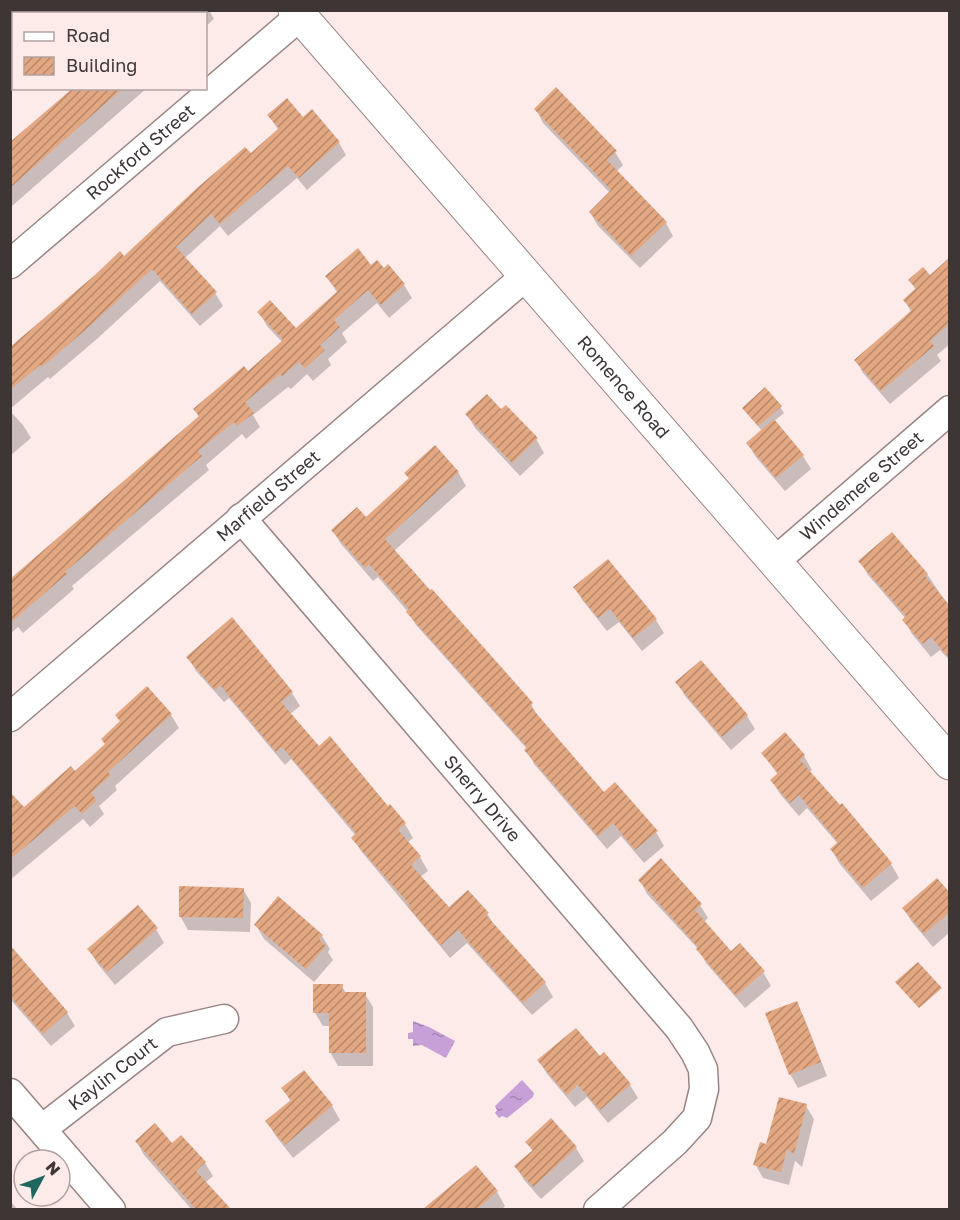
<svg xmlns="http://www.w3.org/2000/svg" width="960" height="1220" font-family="'Golos Text',sans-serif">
  <defs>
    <pattern id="water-ripples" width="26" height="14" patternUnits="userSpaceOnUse" patternTransform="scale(1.5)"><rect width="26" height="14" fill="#c7a0d7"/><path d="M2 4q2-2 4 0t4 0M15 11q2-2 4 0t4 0" fill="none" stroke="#a383af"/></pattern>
    <pattern id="building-hatch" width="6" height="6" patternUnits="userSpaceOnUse" patternTransform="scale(1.5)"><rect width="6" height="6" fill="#e3a782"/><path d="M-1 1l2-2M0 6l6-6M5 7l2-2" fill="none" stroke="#b9896b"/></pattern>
  </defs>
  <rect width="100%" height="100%" fill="#fdebea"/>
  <path fill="url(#water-ripples)" d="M413,1021L429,1027L455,1041L446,1058L422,1045L413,1046V1039H408V1033L413,1032Z
    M522,1080L534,1093L533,1097L507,1118L502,1116L499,1118L495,1113L497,1110L495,1106Z"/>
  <path fill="#0003" d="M130,10H209L214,19L206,26V14H126Z
    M75,88H147L12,206L10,204V144Z
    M536,109L615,152L623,165L616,172L666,223L673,236L640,268L598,226L590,212L610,193L543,123Z
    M269,116L303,119L339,143L346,155L307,190L297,178L228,236L220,226L185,258L215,293L223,306L200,326L160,281L98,338L50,379L48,377L10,409V349L279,131Z
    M950,259V344L937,355L941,361L890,404L863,373L856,360L911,312L905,301L916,290L910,281L930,277Z
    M371,267L404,285L412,298L389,318L377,303L342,333L347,342L328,359L331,365L313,381L307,374L291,389L288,387L253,415L260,427L246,439L242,434L206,465L209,470L72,586L74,589L23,633L18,627L10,634V581L199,417L195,409L247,373L282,342L267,326L259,312L296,330L338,294L327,277Z
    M780,407L784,413L774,421L803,456L811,469L785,491L755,456L748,443L762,431L748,414Z
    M10,411L23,425L31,438L10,456Z
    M501,411L536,439L544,453L520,476L475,428L467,414Z
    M458,472L466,486L394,551L531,704L539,718L604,794L656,832L664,846L644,863L621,836L607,849L534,764L527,749L416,625L408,612L378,577L373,581L341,544L333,531L366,520L410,480L406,473Z
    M860,561L927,574L950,608V661L940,650L931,657L912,634L904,620L906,619L868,575Z
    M575,588L656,620L664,633L642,651L619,622L607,631L583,601Z
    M188,657L292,693L300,706L290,714L318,748L388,808L390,806L405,824L413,838L407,843L420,857L428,871L420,877L449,909L487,913L495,927L545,983L553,997L532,1015L467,943L450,958L361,851L353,838L356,836L291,759L285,765L229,698L224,702L196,671Z
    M677,682L747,716L755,729L731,750L685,696Z
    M171,715L179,728L115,786L117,790L99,806L104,814L90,827L83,819L10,880V813L24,809L75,773L106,745L121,723L117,716Z
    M784,734L804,756L812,770L809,772L840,807L842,806L891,864L899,878L871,901L839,863L832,850L838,844L807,808L799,816L780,794L772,781L778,775L763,753Z
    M640,880L700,905L708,918L704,922L731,953L763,972L771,986L745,1008L706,963L699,950L647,894Z
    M243,889L251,903L250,932L188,930L180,916Z
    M950,895V932L933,947L912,922L904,909Z
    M256,925L322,936L330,949L328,952L333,960L314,982L264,939Z
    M156,929L164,943L115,985L97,963L89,949Z
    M10,966L67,1013L75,1026L51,1046L10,999Z
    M342,986L346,994H365L373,1007V1066H338L330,1052L331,1026H323L315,1013Z
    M796,1003L804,1017L827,1076L798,1088L790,1074Z
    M600,1058L630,1085L638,1098L608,1123L587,1097L575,1107L547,1074L539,1061Z
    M283,1089L332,1106L340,1120L293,1158L275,1135L267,1121L291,1102Z
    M806,1106L814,1119L802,1167L795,1161L789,1185L763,1178L755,1164L767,1146Z
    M137,1142L172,1145L205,1163L213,1176L205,1183L229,1210H192L144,1155Z
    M527,1142L576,1148L584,1161L541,1199L524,1180L516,1167L533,1152Z
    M475,1167L497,1192L505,1206L501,1210H425Z
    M10,1201L18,1210H10Z"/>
  <path fill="url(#building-hatch)" d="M556,87L617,151L607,160L667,222L631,256L589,212L611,190L534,109Z
    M73,88H123L10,188V142Z
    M287,98L303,117L312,109L340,142L299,178L288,166L220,224L211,214L176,247L217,292L192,314L152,269L91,325L42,367L40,365L10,390V347L95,275L120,251L124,256L197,188L245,147L251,153L279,128L267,115Z
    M358,248L371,265L377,260L384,268L388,264L405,284L381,305L368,290L334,320L340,327L320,345L325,350L305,368L299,362L282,376L280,374L245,402L254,413L237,426L234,422L198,451L202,456L65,572L67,574L10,623V579L199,416L193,409L244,366L248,371L283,340L257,312L270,300L296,328L338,291L325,276Z
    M950,257V323L930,341L934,346L881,391L854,360L912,310L903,300L916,288L908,280L923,267L930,275Z
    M765,387L782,406L758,426L742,408Z
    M487,394L501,409L506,405L538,438L512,463L465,414Z
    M774,419L804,455L776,478L746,443Z
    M435,445L459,472L385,539L430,590L432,589L533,703L530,706L604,792L615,782L658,831L635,850L613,823L598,836L524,750L527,747L406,612L409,609L369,564L365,568L331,530L357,507L366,517L409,478L404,473Z
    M892,532L928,574L925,576L950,606V659L931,637L923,644L902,620L906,616L858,561Z
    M608,559L657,619L633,638L610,609L598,618L573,587Z
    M232,617L293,692L281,702L319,746L330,736L388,806L390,804L406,823L398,830L421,856L411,865L449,907L468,890L489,913L486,915L546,982L523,1003L458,930L441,945L408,907L410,905L351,838L356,833L282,747L276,752L220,685L215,690L186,657Z
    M701,660L748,715L722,737L675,682Z
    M147,686L172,714L108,772L111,775L91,793L97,800L82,814L75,806L10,859V792L24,807L71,766L75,771L105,744L101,739L120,721L115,715Z
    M785,732L805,755L800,760L840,805L842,803L892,863L863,888L830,849L838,842L799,795L790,803L770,780L778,773L761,753Z
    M661,858L702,904L695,910L731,951L740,943L765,971L736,996L696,949L698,947L638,880Z
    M937,878L950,893V912L924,934L902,908Z
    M179,886L244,888L243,918L179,917Z
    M278,896L323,935L319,939L326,946L306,969L254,925Z
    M138,905L158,928L107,972L87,949Z
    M10,945L68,1012L43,1034L10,996Z
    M918,962L942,988L919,1008L895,982Z
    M313,984H343L342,992H366V1053H329V1013H313Z
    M797,1001L821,1062L789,1075L765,1013Z
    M576,1028L600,1056L604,1052L631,1084L600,1110L578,1085L567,1095L537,1060Z
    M304,1070L333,1105L285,1145L265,1121L291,1100L281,1088Z
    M779,1097L807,1104L794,1154L787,1149L781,1172L753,1165L760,1142L766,1144Z
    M551,1118L577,1147L533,1187L514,1166L533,1150L525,1142Z
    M155,1123L172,1143L181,1135L206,1162L196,1171L231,1209H196L135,1141Z
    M476,1165L498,1191L477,1209H423Z"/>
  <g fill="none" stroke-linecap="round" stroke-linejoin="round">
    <g stroke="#998484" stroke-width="31">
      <g id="minor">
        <path id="s1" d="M10,264L300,16"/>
        <path id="s2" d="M241,518L679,1028L695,1052L703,1069L704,1089L697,1118L675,1142L598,1210"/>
        <path id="s3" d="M774,562L950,410"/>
        <path id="s4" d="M10,717L527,275"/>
        <path d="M10,1093L111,1210"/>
        <path id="s5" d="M42,1129L167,1032L224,1019"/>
      </g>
    </g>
    <g stroke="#998484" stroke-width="35">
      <g id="tertiary">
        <path id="s6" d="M295,10L950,763"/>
      </g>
    </g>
    <use href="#minor" stroke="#fff" stroke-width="28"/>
    <use href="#tertiary" stroke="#fff" stroke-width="33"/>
  </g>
  <g text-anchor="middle" stroke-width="5" stroke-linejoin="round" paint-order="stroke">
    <g font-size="18" fill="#3e3535" stroke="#fdebea">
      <text dy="6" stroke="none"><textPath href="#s1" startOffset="172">Rockford Street</textPath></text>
      <text dy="6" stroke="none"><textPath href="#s6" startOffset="500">Romence Road</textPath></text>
      <text dy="6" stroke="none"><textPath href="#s3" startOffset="116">Windemere Street</textPath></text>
      <text dy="6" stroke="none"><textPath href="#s4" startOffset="340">Marfield Street</textPath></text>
      <text dy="6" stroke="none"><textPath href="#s2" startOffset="370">Sherry Drive</textPath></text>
      <text dy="6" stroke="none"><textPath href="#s5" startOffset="90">Kaylin Court</textPath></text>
    </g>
  </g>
  <rect width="960" height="1220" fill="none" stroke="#3e3535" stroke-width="24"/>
  <rect x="12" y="12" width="195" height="78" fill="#fdebea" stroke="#b1a2a2" stroke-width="1.5"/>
  <rect x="24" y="32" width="30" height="9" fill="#ffffff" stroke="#b1a2a2" stroke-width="1.5"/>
  <text x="66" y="42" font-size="18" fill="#3e3535">Road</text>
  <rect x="24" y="57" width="30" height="18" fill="url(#building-hatch)" stroke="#b1a2a2" stroke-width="1.5"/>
  <text x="66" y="72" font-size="18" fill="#3e3535">Building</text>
  <g transform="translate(42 1178) rotate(49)"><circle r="28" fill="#fdebea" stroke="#b1a2a2" stroke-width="1.5"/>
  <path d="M0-4.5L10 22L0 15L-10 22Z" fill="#1f675e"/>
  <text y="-9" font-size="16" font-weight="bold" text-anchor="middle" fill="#3e3535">N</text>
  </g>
</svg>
